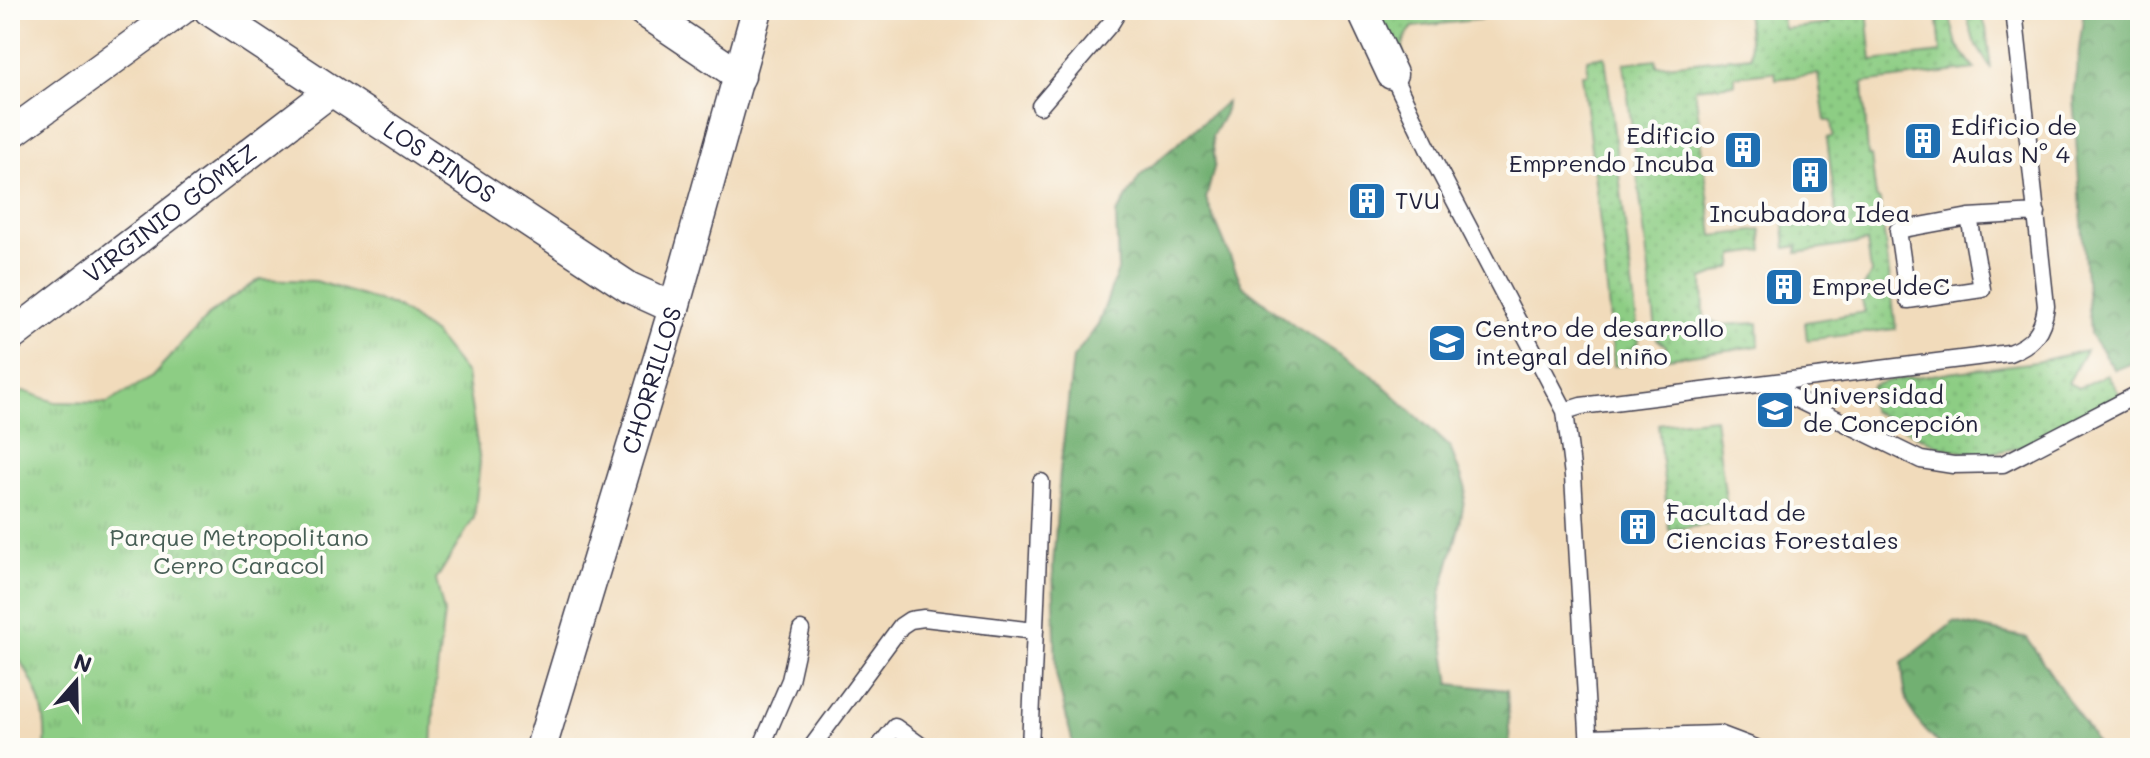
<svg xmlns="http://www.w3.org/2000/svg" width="2150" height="758" font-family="Mali,sans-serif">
  <defs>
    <pattern id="grass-dots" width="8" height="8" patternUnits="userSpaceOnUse" patternTransform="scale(2)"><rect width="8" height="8" fill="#8dcd84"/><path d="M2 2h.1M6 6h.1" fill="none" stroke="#79b073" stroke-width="1.8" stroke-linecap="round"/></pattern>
    <pattern id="forest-crowns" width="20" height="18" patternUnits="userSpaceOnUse" patternTransform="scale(2)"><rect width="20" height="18" fill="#72b072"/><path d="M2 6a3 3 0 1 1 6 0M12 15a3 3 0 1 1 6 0" fill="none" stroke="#5d8f5f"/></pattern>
    <pattern id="park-tufts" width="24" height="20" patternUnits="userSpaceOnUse" patternTransform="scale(2)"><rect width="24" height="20" fill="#8dcd84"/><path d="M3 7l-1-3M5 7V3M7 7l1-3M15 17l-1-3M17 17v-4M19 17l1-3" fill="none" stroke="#79b073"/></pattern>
  </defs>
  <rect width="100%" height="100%" fill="#fdfcf7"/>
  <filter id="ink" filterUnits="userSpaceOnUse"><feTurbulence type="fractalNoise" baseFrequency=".0125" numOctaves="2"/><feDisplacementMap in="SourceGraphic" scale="16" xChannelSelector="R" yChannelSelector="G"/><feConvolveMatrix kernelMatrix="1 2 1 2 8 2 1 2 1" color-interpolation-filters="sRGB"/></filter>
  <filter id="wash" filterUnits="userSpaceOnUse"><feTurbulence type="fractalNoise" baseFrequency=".006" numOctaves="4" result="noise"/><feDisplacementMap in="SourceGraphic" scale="32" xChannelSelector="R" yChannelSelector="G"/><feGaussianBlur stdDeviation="1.8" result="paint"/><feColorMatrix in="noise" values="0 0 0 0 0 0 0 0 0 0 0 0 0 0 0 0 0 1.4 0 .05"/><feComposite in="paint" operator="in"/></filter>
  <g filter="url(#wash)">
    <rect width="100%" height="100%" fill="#f1dbbb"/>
    <path fill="url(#grass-dots)" stroke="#587860" stroke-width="2" d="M1372,10H1491L1481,11L1482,19L1413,27C1399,43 1401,52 1408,70Z
      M1746,10H1781L1784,29L1829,24L1827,10H1867L1872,61L1941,53L1937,10H1948L1957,45L1975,69L1863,83L1868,156H1871L1876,197L1880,201L1896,329L1807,340L1805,322L1865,312L1860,294L1871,273L1867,242L1797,253L1798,246L1786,248L1783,214L1792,213L1794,225L1837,220L1827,138L1833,136L1831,121H1825L1818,74L1776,79L1775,72H1771L1735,76V84L1695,88L1713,236L1761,230L1763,251L1734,255L1733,267L1703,279L1704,318L1718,325L1758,323L1759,346L1667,358L1666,346L1657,339L1624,63L1656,59L1657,66L1751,56Z
      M1965,10H1980L1986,28L1991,69L1974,41Z
      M1605,56L1639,342L1631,350L1632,364L1614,366L1603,248L1582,74H1588L1587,59Z
      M2086,350L2068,383L2078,388L2107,374L2124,401C2070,425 2010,466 1950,449C1922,441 1897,424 1872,411L1867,395L1874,385L1892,380L2036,362Z
      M1715,418L1729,522L1669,530L1658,424Z"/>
    <path fill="url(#forest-crowns)" stroke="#4a6956" stroke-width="2" d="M2084,10H2140V271L2129,286L2140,316V360L2115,370L2090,334L2073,97Z
      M1226,102L1225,113L1212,136L1215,164L1206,199L1242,285L1293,325L1370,373L1450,447L1466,489L1460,524L1441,593L1440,616L1450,684L1507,690L1510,748H1074L1056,674L1053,566L1060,471L1073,358L1098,325L1118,270L1116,215L1140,176Z
      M1954,622L2027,638L2100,748H1942C1910,715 1905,710 1902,663Z"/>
    <path fill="url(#park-tufts)" stroke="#587860" stroke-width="2" d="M260,279L316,281L397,307L434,334L466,374L480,462L474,518L436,580L444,613L435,688L432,748H45C48,706 34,680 10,646V399L24,391L55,402L107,403L150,378L210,314Z"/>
  </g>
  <g filter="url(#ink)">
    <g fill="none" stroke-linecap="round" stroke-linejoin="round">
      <g stroke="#413e4e" stroke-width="19">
        <path id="lane" d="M1392,74L1434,161L1565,411L1573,476L1589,748
          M1040,106L1111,23L1119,10
          M1969,217L1982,289L1908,300L1898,230L1969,217L2037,213
          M1765,384L1921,460L1953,465L2003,464L2140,393
          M1565,411L1581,406L2009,353C2033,344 2043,331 2046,306L2014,10
          M1588,738L1719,734L1756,748
          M761,748L790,680L801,630
          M811,748L901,626L910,620L924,618L1035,631
          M878,748L895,727L924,748
          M1030,748L1041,482"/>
      </g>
      <g stroke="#413e4e" stroke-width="33">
        <g id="street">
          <path id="s1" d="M209,10L630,288L674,308"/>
          <path d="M642,10L740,76"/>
          <path d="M1362,10L1392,74"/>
          <path d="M10,134L181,10"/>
          <path id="s2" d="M10,337L331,91"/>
          <path id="s3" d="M541,748L674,308L757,10"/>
        </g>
      </g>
      <use href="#lane" stroke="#fff" stroke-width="16"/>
      <use href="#street" stroke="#fff" stroke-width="30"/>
    </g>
  </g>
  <defs>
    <g id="building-square" transform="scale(2)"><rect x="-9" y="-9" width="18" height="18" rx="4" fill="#1f6fb2" stroke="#fdfcf7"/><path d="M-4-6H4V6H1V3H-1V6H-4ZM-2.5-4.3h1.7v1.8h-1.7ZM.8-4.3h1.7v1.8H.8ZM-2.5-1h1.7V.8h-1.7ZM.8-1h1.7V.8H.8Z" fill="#fff"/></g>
    <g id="school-square" transform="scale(2)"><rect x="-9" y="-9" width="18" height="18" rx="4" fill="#1f6fb2" stroke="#fdfcf7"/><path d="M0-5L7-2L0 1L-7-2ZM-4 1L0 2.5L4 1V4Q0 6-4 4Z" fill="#fff"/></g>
    <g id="university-square" transform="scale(2)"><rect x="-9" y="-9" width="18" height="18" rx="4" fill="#1f6fb2" stroke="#fdfcf7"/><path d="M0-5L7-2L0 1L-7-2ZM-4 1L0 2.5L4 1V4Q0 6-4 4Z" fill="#fff"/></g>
  </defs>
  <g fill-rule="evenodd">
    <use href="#building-square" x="1923" y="141"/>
    <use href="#building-square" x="1743" y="150"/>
    <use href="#building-square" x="1810" y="175"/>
    <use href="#building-square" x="1367" y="201"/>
    <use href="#building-square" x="1784" y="287"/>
    <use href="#school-square" x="1447" y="343"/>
    <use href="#university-square" x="1775" y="410"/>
    <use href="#building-square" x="1638" y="527"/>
  </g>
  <g text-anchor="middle" stroke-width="8" stroke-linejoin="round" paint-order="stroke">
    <g font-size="24" fill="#22223b" stroke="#fdfcf7" text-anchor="start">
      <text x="1951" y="135">Edificio de<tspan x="1951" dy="28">Aulas N° 4</tspan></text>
      <text x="1715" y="144" text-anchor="end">Edificio<tspan x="1715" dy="28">Emprendo Incuba</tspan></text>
      <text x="1395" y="209">TVU</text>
      <text x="1810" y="222" text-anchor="middle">Incubadora Idea</text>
      <text x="1812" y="295">EmpreUdeC</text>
      <text x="1475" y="337">Centro de desarrollo<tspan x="1475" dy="28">integral del niño</tspan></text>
      <text x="1803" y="404">Universidad<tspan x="1803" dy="28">de Concepción</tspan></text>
      <text x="1666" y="521">Facultad de<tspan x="1666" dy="28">Ciencias Forestales</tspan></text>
    </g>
    <g font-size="24" fill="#22223b" stroke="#fdfcf7">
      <text dy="8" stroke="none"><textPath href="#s1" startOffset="276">LOS PINOS</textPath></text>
      <text dy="8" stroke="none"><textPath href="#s2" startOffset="202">VIRGINIO GÓMEZ</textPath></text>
      <text dy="8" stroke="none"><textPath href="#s3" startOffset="384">CHORRILLOS</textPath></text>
    </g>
    <g font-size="24" fill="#475e55" stroke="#fdfcf7">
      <text x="239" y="546">Parque Metropolitano<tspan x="239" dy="28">Cerro Caracol</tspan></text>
    </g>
  </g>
  <rect width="2150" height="758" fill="none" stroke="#fdfcf7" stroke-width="40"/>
  <g transform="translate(76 682) rotate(20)" stroke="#fdfcf7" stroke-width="6" paint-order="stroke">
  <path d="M0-6L14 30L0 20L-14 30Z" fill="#22223b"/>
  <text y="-12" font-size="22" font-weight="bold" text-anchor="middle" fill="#22223b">N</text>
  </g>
</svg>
